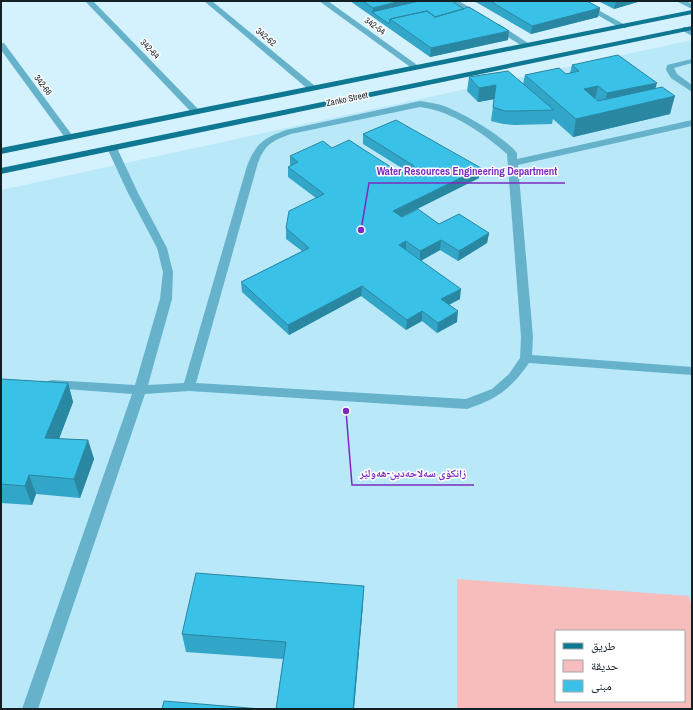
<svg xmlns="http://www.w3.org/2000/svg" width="693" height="710" font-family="'Archivo Narrow','Noto Naskh Arabic',sans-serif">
  <rect width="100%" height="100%" fill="#d4f2fd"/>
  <path fill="#b9e8f8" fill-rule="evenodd" d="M692,40V709H1V190ZM556,631H684V701H556Z"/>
  <path fill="#f7bcbc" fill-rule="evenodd" d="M457,579L689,596L692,609V709H457ZM556,631H684V701H556Z"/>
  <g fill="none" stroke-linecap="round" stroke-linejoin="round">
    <path fill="#66b2cb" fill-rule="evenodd" d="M85,1H93L199,110L200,112L199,114H193Z
      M204,1H212L315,86L316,88L315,90H309Z
      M319,1H328L420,67L419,69H413Z
      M450,1H459L484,16L480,18H477Z
      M573,1H582L627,26L626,28H620Z
      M676,1H686L692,4V9Z
      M493,24H499L531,45L527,47H524L493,28Z
      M683,27H689L692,30V36L683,31Z
      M1,43H4L72,135L74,137L72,139H66L1,50Z
      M692,59V63L674,68L677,74L692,85V92L671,78L666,70L667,65Z
      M420,101C427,102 434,103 441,105C462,112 503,136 517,153V159L692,120V126L518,165L533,337L532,355L692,367V375L529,363C511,389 497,399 467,409L189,391L145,394L38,709H22L132,394L52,388L48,387L46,384L48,381L52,380L135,385L160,299L163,272L157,248L128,193L107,148L112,145L117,148L138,193L167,248L173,272L172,299L148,385L184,383L247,166C256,143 264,138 286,130ZM420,107C452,111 483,133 507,154L521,337L520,358L509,374L492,389L466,399L196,383L257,166C264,145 271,141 291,134Z"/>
    <path fill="#0e7792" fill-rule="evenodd" d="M692,10V14L1,154V148Z
      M692,26V30L1,174V168Z"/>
  </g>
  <path fill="#32a6c8" d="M350,1H452L508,40L430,57Z
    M474,1H587L600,8L598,17L531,34Z
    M598,1H641L614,9Z
    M572,65L655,88L670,114L573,137L553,119L552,124L515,125L503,124L491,121L494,99L478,102L467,91L469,77L523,84L525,75L566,74L570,73Z
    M363,134L479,178L401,217L489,233L487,243L458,261L440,250L421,261L460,299L449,305L457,322L437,333L422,321L406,330L361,296L289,335L242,292L241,282L302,251L286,239V228L316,198L288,177V167L290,166V156L332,148L400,173L405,170L363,144Z
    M1,379L68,383L73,402L59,439L88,440L94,459L80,498L36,494L32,505L1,503Z
    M363,604L354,709H276L283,659L186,652L182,634Z"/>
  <path fill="#2987a2" d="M401,1H437L372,12V16L373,8Z
    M616,1H641L614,9Z
    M600,8L598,17L531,34L532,26Z
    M509,31L508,40L430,57L431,48Z
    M657,83L652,100L603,111L607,93Z
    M496,85L495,99L478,102L479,88Z
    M598,86L594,103L584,89Z
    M675,96L670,114L573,137L576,119Z
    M481,168L479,178L393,221V211Z
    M489,233L487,243L458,261L459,251Z
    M441,240L440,250L420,261V251Z
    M406,241V251L399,245Z
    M362,286L361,296L289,335L288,325Z
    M461,289L460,299L440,309L441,299Z
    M422,311V321L406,330L407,320Z
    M458,311L457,322L437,333L438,323Z
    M68,383L73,402L52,457L45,438Z
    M88,440L94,459L80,498L74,479Z
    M29,475L36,494L32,505L25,486Z
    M364,586L363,604L354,709H353Z"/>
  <path fill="#3ac1e8" stroke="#2987a2" d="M363,1H401L373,8Z
    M419,1H452L464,9L435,17L427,11L390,19L389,24L372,12Z
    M490,1H587L600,8L532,26Z
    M469,7L509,31L431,48L390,19L427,11L435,17Z
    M618,55L657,83L607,93L598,86L584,89L598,101L662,87L675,96L576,119L525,75L559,68L566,74L579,71L572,65Z
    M508,71L554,110L517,111H505L493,107L496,85L479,88L469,77Z
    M396,120L481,168L393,211L402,217L418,209L439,224L459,214L489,233L459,251L441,240L420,251L406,241L399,245L461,289L441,299L458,311L438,323L422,311L407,320L362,286L288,325L241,282L309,248L286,228L289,211L324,194L288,167L298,162L290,156L323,141L332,148L349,140L400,173L414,166L363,134Z
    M1,379L68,383L45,438L88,440L74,479L29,475L25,486L1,484Z
    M196,573L364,586L353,709H276L286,642L182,634Z
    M164,701L261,709H162Z"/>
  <g text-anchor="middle" stroke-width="3" stroke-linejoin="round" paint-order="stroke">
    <g font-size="9" fill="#122025" stroke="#fff">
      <text transform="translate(375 26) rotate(35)" y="3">342-54</text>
      <text transform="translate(266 37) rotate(40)" y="3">342-62</text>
      <text transform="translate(150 49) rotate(46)" y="3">342-64</text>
      <text transform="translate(43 85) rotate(53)" y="3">342-66</text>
      <text transform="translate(347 99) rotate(-12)" y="3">Zanko Street</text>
    </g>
  </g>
  <path fill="none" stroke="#7b2cbf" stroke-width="1.5" d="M361 230L369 183H565M346 411L352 485H474"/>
  <g fill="#7b2cbf" stroke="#fff" stroke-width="1.5">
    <circle cx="361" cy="230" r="4"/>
    <circle cx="346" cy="411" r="4"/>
  </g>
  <g font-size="11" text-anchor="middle" font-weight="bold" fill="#7b2cbf" stroke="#fff" stroke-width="3" stroke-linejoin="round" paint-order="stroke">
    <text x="467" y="175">Water Resources Engineering Department</text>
    <text x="413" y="477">زانکۆی سەلاحەدین-هەولێر</text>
  </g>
  <rect width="693" height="710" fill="none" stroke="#122025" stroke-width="4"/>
  <rect x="555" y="630" width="130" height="72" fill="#ffffff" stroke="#a0a6a8"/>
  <rect x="563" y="643" width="20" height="6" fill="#0e7792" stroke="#a0a6a8"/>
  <text x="591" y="650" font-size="12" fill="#122025">طريق</text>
  <rect x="563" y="660" width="20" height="12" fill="#f7bcbc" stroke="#a0a6a8"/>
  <text x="591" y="670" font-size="12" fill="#122025">حديقة</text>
  <rect x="563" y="680" width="20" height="12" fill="#3ac1e8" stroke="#a0a6a8"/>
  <text x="591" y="690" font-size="12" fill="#122025">مبنى</text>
</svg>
